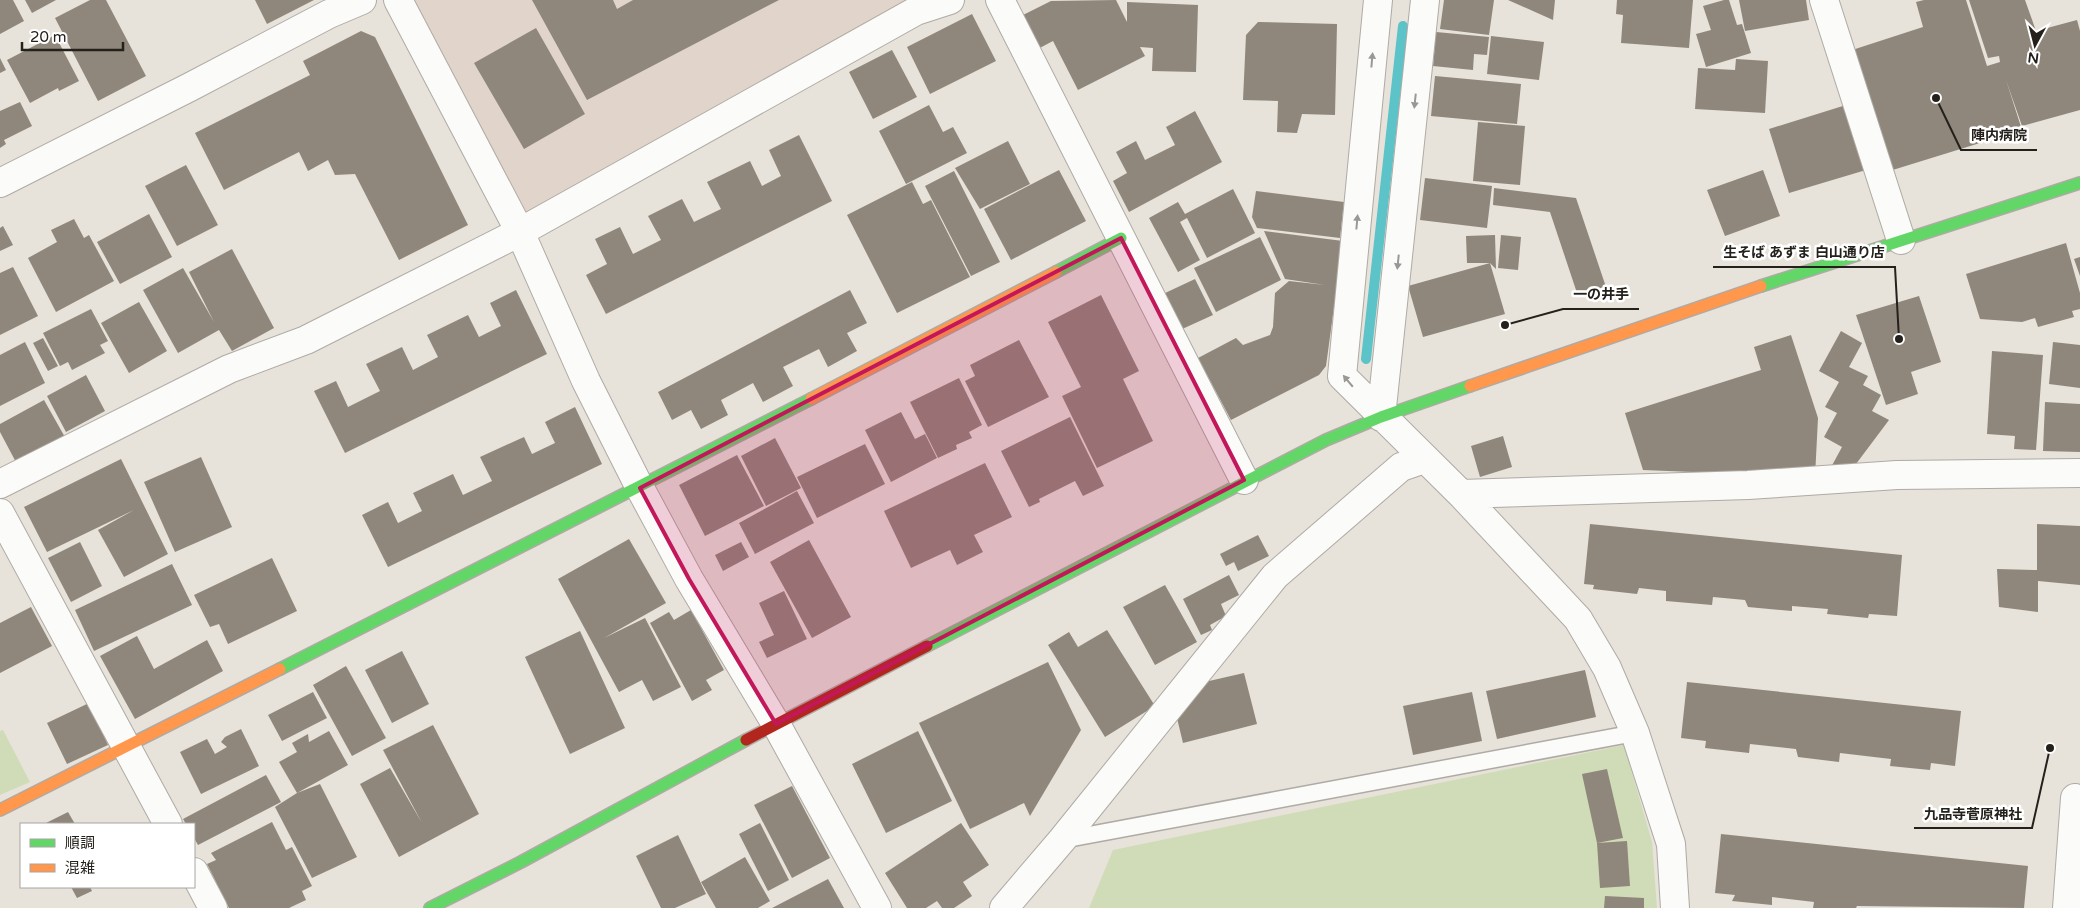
<svg xmlns="http://www.w3.org/2000/svg" width="2080" height="908" font-family="'Varela Round','Noto Sans JP',sans-serif">
  <rect width="100%" height="100%" fill="#e7e2da"/>
  <path fill="#e1d4ca" d="M404,0H966L520,232Z"/>
  <path fill="#d0dcb7" d="M3,730L30,782L0,795V731Z
    M1624,745L1652,842L1657,908H1089L1113,850Z"/>
  <g fill="none" stroke-linecap="round" stroke-linejoin="round">
    <path stroke="#5cc3c9" stroke-width="10" d="M1366,359L1403,26"/>
  </g>
  <path fill="#8f877b" d="M0,0H13L24,21L0,34Z
    M25,0H56L32,13Z
    M90,0H106L146,76L98,101L55,18Z
    M255,0H314L267,24Z
    M532,0H613L617,9L633,0H779L587,100Z
    M1116,0L1127,22V2L1198,5L1196,72L1152,71L1153,48L1140,47L1145,56L1078,90L1053,41L1034,51L1017,18L1051,1Z
    M1444,0H1494L1489,35L1440,29Z
    M1508,0H1555L1553,20Z
    M1617,0H1693L1689,48L1621,43L1623,15L1616,14Z
    M1724,0H1729L1737,25L1742,24L1751,53L1706,67L1696,34L1711,30L1703,6Z
    M1739,0H1806L1809,20L1745,31Z
    M1924,0H1966L1987,66L2000,62L1999,56L1988,58L1969,0H2025L2036,31L2077,20L2080,31V110L2022,126L2006,80L2022,130L1883,173L1846,52L1923,27L1916,2Z
    M972,14L996,61L930,94L907,47Z
    M1258,22L1337,24L1335,115L1302,114L1297,133L1277,132L1278,101L1243,100L1246,35Z
    M536,28L585,114L524,149L474,63Z
    M361,31L375,37L468,225L399,260L355,174L335,175L328,160L308,171L299,152L224,190L195,133L310,75L303,61Z
    M1436,32L1489,37L1487,55L1474,54L1473,70L1433,66Z
    M55,35L79,81L59,91L58,88L30,103L7,60Z
    M1491,36L1544,42L1539,80L1487,74Z
    M892,50L917,97L873,119L849,72Z
    M0,58L6,70L0,73Z
    M1736,59L1768,61L1765,113L1695,109L1698,68L1735,70Z
    M1435,76L1521,84L1517,124L1431,116Z
    M20,102L32,126L4,140L6,144L0,148V111Z
    M929,105L943,132L953,127L967,153L906,184L879,131Z
    M1846,105L1866,170L1789,193L1769,129Z
    M1195,111L1222,162L1129,212L1113,181L1127,173L1116,152L1136,141L1145,160L1175,145L1166,127Z
    M1478,122L1525,126L1520,185L1473,181Z
    M799,135L832,201L606,314L586,275L607,264L595,239L620,227L633,254L661,240L648,216L682,199L694,222L721,209L707,182L750,161L762,186L781,176L769,150Z
    M1008,141L1030,184L980,209L955,168Z
    M186,165L218,225L177,246L145,186Z
    M1059,170L1086,221L1011,260L984,209Z
    M1763,170L1780,216L1725,236L1707,190Z
    M954,171L1000,262L971,276L925,186Z
    M1425,178L1492,186L1487,228L1420,220Z
    M912,182L923,204L931,200L970,277L897,313L847,215Z
    M1494,188L1576,198L1606,287L1578,296L1550,212L1493,205Z
    M1233,189L1255,233L1207,258L1187,218L1180,222L1200,260L1178,272L1149,218L1178,202L1185,214Z
    M1256,191L1344,202L1340,238L1257,228L1252,217Z
    M149,214L172,257L120,284L97,242Z
    M74,219L84,238L89,235L114,281L56,312L28,258L57,242L51,230Z
    M3,226L13,245L0,251V228Z
    M1264,231L1343,241L1326,366L1319,375L1231,420L1198,358L1236,338L1243,345L1270,335L1273,327L1275,293L1289,281L1325,285L1285,279Z
    M1495,235L1496,269L1490,263H1467L1466,236Z
    M1501,235L1521,237L1518,270L1498,268Z
    M1260,237L1281,280L1216,312L1194,268Z
    M2066,243L2080,293V309L2072,311L2074,317L2038,327L2035,318L2022,322L1980,319L1966,274Z
    M232,249L274,328L232,351L219,330L178,353L143,290L183,268L214,322L189,272Z
    M2080,257V276L2074,259Z
    M1490,263L1505,314L1423,337L1408,286Z
    M13,267L38,316L0,335V273Z
    M1195,279L1213,315L1180,330L1163,294Z
    M516,290L547,354L345,453L314,391L336,381L348,407L380,391L366,364L402,347L413,370L438,357L427,335L468,315L479,337L501,326L490,303Z
    M850,290L867,323L847,333L857,351L828,367L819,349L783,367L793,386L763,402L753,383L721,400L728,415L701,429L691,410L672,420L658,392Z
    M1101,295L1139,371L1123,379L1153,441L1097,468L1062,396L1081,387L1048,322Z
    M1919,296L1941,362L1911,372L1918,394L1886,405L1856,315Z
    M139,302L167,351L129,373L101,323Z
    M91,309L108,341L100,345L105,353L72,370L68,362L60,366L43,333Z
    M1841,331L1862,343L1849,367L1868,376L1863,385L1881,395L1872,411L1889,420L1853,468L1829,471L1842,447L1824,437L1837,413L1825,407L1839,382L1819,371Z
    M1791,335L1818,418L1815,477L1643,470L1625,413L1761,370L1754,347Z
    M43,338L58,366L48,371L33,343Z
    M1019,340L1049,397L988,427L965,381L975,376L970,365Z
    M25,342L45,383L0,406V355Z
    M2053,342L2080,345V388L2049,384Z
    M1992,351L2043,355L2036,450L2014,449L2015,436L1987,434Z
    M86,375L105,411L66,432L47,396Z
    M959,378L982,425L969,432L972,438L956,445L957,449L938,458L910,402Z
    M44,400L66,439L18,466L0,432V424Z
    M2045,402L2080,404V452L2043,451Z
    M575,407L602,464L388,567L362,515L388,502L398,523L422,511L413,493L453,474L463,495L492,481L480,457L524,437L532,454L555,443L545,422Z
    M901,412L915,439L925,434L937,458L891,482L865,430Z
    M1070,417L1104,486L1083,496L1075,481L1039,499L1040,502L1029,507L1001,451Z
    M1503,436L1512,467L1480,477L1471,446Z
    M775,438L801,488L766,506L741,456Z
    M865,444L885,484L817,518L797,477Z
    M737,455L764,506L705,536L679,485Z
    M201,457L232,527L175,552L144,482Z
    M121,459L168,554L124,577L98,530L134,510L47,552L24,507Z
    M985,463L1012,517L974,535L983,552L957,565L950,550L911,568L884,511Z
    M797,491L814,523L755,554L739,523Z
    M1590,524L1902,555L1897,616L1869,614L1868,618L1827,614L1828,609L1792,606V611L1748,607L1745,600L1713,597L1712,605L1666,601V591L1639,588L1637,594L1593,589L1594,585L1584,584Z
    M2037,524L2080,526V585L2038,581V612L1999,607L1997,569L2037,570Z
    M1258,535L1269,556L1238,571L1234,562L1226,566L1220,554Z
    M629,539L666,603L604,638L645,618L681,687L653,701L642,680L619,692L558,579Z
    M809,540L851,617L812,638L770,562Z
    M80,542L102,586L71,602L48,558Z
    M741,542L749,557L723,571L715,555Z
    M272,558L297,611L228,644L219,624L210,627L194,595Z
    M172,564L192,605L94,651L75,610Z
    M1229,575L1239,595L1221,604L1226,616L1210,625L1212,630L1201,635L1183,599Z
    M1165,585L1197,642L1155,665L1123,607Z
    M784,591L807,639L767,658L759,642L774,635L759,603Z
    M31,607L52,646L0,673V623Z
    M691,610L724,670L706,680L712,690L692,701L650,623L669,612L674,620Z
    M1107,630L1155,706L1105,737L1048,645L1069,632L1078,647Z
    M580,631L625,728L570,754L525,657Z
    M137,636L154,669L207,640L223,671L135,719L100,656Z
    M402,651L429,704L392,723L365,670Z
    M1048,662L1081,730L1030,816L1024,803L970,829L919,723Z
    M346,666L386,738L352,756L313,685Z
    M1585,670L1596,717L1497,739L1486,691Z
    M1244,673L1257,724L1183,743L1176,714L1196,684Z
    M1687,682L1961,711L1955,766L1931,763L1930,770L1890,766L1891,759L1840,753L1839,762L1798,757L1796,749L1750,744L1749,753L1705,748L1706,741L1681,738Z
    M313,692L327,718L282,741L268,715Z
    M1472,692L1482,741L1413,755L1403,706Z
    M89,703L108,745L67,764L47,723Z
    M433,725L479,814L399,857L360,784L390,768L422,823L383,750Z
    M241,729L259,766L201,794L180,752L207,739L215,754L227,747L221,742L225,737Z
    M329,731L348,765L297,793L320,784L357,857L312,878L275,807L297,793L279,762L297,752L292,743L308,734L309,742Z
    M918,731L952,801L886,833L852,764Z
    M1607,769L1623,838L1597,843L1627,841L1630,886L1600,888L1597,843L1582,774Z
    M266,775L281,802L198,845L194,838V824H186L183,819Z
    M792,786L830,858L792,878L754,805Z
    M68,812L75,824H44Z
    M272,822L286,850L292,847L312,886L302,891L306,900L289,908H229L207,864L216,860L211,853Z
    M760,823L789,880L768,891L739,834Z
    M961,823L989,865L963,882L972,896L954,908H942L937,901L926,908H907L885,873Z
    M1721,834L2028,866L2024,908L1857,906L1856,908H1813L1814,902L1772,897V905L1732,901L1735,895L1715,893Z
    M678,835L706,894L675,908H661L636,856Z
    M745,857L770,901L758,908H716L701,882Z
    M828,879L844,908H772Z
    M71,887H90L92,891L77,898Z
    M1605,896L1644,898V908H1604Z"/>
  <g fill="none" stroke-linecap="round" stroke-linejoin="round">
    <g stroke="#afaaa4" stroke-width="19">
      <path id="lane" d="M1062,840L1635,733"/>
    </g>
    <g stroke="#afaaa4" stroke-width="30">
      <path id="street" d="M398,0L520,232L586,381L640,488L689,579L776,724L877,908
        M1000,0L1244,480
        M1378,0L1342,376L1461,494L1578,619L1607,668L1635,733L1671,844L1675,908
        M1824,0L1901,240
        M0,183L190,87L329,14L362,0
        M1381,417L1425,0
        M0,484L229,369L306,340L520,232L916,11L950,0
        M1461,494L1748,485L1897,475L2080,473
        M0,513L168,824
        M194,872L213,908
        M1004,908L1062,840L1275,576L1401,467L1424,459
        M2067,908L2075,798"/>
    </g>
    <g stroke="#afaaa4" stroke-width="14">
      <path id="fast" d="M1056,272L1121,238
        M1761,286L2080,183
        M927,646L1326,440L1381,417L1470,386
        M280,669L811,399
        M430,908L521,862L746,740"/>
    </g>
    <g stroke="#afaaa4" stroke-width="14">
      <path id="slow" d="M1470,386L1761,286
        M811,399L1056,272
        M0,810L280,669"/>
    </g>
    <g stroke="#afaaa4" stroke-width="14">
      <path id="jam" d="M746,740L927,646"/>
    </g>
    <use href="#lane" stroke="#fbfbf9" stroke-width="16"/>
    <use href="#street" stroke="#fbfbf9" stroke-width="28"/>
    <use href="#fast" stroke="#63d668" stroke-width="11"/>
    <use href="#slow" stroke="#ff974d" stroke-width="11"/>
    <use href="#jam" stroke="#b3261e" stroke-width="11"/>
  </g>
  <defs><path id="oneway-solid" d="M-6-.8H1V-3.2L6.5 0L1 3.2V.8H-6Z" transform="scale(1.25)"/></defs>
  <g fill="#9a9895">
    <use href="#oneway-solid" transform="translate(1372 60) rotate(-85)"/>
    <use href="#oneway-solid" transform="translate(1415 101) rotate(96)"/>
    <use href="#oneway-solid" transform="translate(1357 222) rotate(-85)"/>
    <use href="#oneway-solid" transform="translate(1398 262) rotate(96)"/>
    <use href="#oneway-solid" transform="translate(1348 381) rotate(-130)"/>
  </g>
  <path fill="#c2185b" fill-opacity="0.2" stroke="#c2185b" stroke-width="4" stroke-linejoin="round" d="M1121,238L1244,480L776,724L689,579L640,488Z"/>
  <path fill="none" stroke="#24201b" stroke-width="2" d="M1936 98L1961 150H2037M1899 339L1895 267H1713M1505 325L1563 309H1639M2050 748L2032 828H1914"/>
  <g fill="#24201b" stroke="#fff" stroke-width="2">
    <circle cx="1936" cy="98" r="5"/>
    <circle cx="1899" cy="339" r="5"/>
    <circle cx="1505" cy="325" r="5"/>
    <circle cx="2050" cy="748" r="5"/>
  </g>
  <g font-size="14" text-anchor="middle" font-weight="bold" fill="#24201b" stroke="#fff" stroke-width="5" stroke-linejoin="round" paint-order="stroke">
    <text x="1999" y="140">陣内病院</text>
    <text x="1804" y="257">生そば あずま 白山通り店</text>
    <text x="1601" y="299">一の井手</text>
    <text x="1973" y="819">九品寺菅原神社</text>
  </g>
  <rect x="20" y="823" width="175" height="65" fill="#ffffff" stroke="#a7a6a4"/>
  <rect x="30" y="839" width="25" height="8" fill="#63d668" stroke="#a7a6a4"/>
  <text x="65" y="848" font-size="15" fill="#24201b">順調</text>
  <rect x="30" y="864" width="25" height="8" fill="#ff974d" stroke="#a7a6a4"/>
  <text x="65" y="873" font-size="15" fill="#24201b">混雑</text>
  <g transform="translate(2035 45) rotate(187)" stroke="#ffffff" stroke-width="4" paint-order="stroke">
  <path d="M0-4L9 19L0 12L-9 19Z" fill="#24201b"/>
  <text y="-8" font-size="14" font-weight="bold" text-anchor="middle" fill="#24201b">N</text>
  </g>
  <path d="M22 42v8h101v-8" fill="none" stroke="#24201b" stroke-width="2.5"/>
  <text x="30" y="42" font-size="15" fill="#24201b" stroke="#ffffff" stroke-width="4" paint-order="stroke">20 m</text>
</svg>
